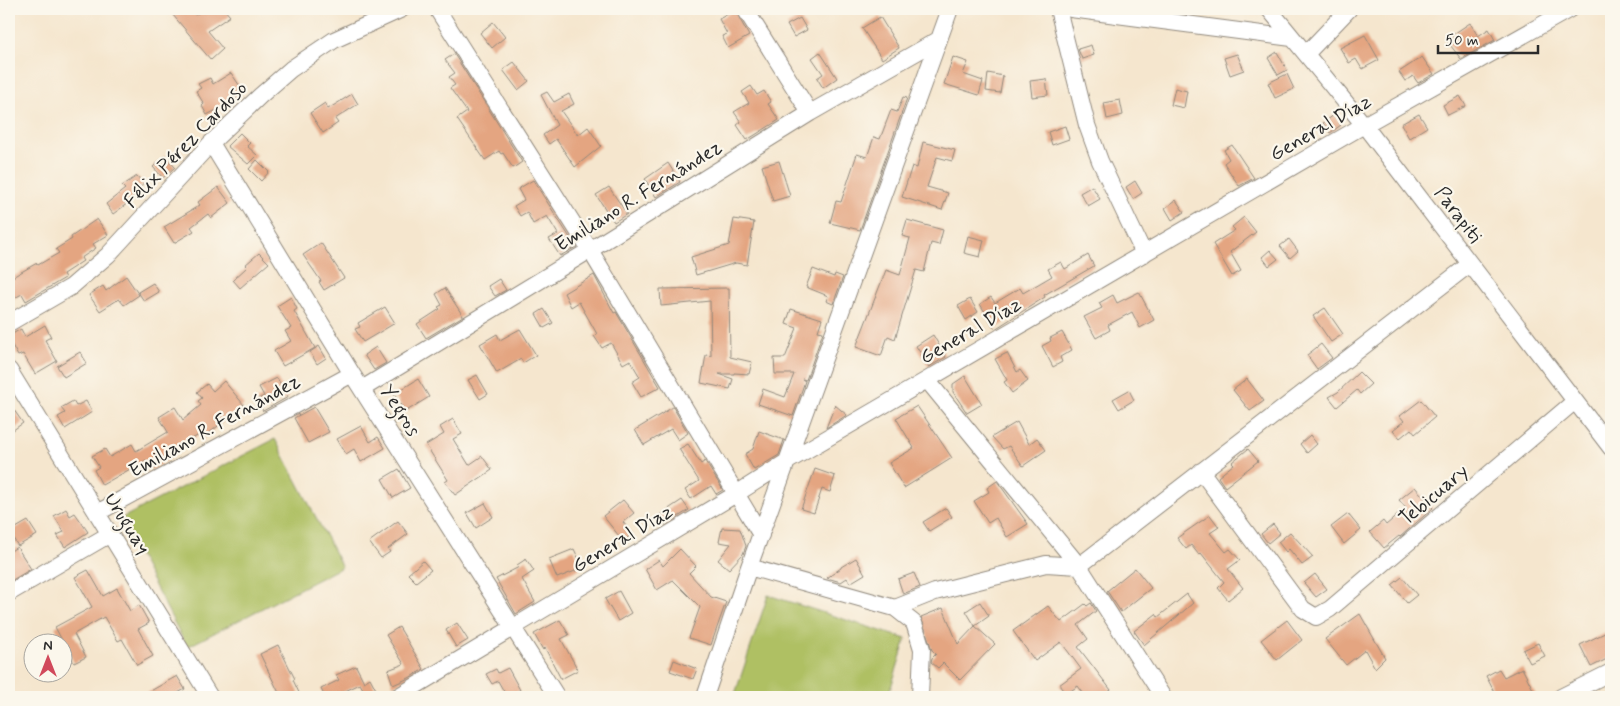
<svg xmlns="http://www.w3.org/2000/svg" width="1620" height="706" font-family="Mynerve,sans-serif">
  <rect width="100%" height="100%" fill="#fbf7ec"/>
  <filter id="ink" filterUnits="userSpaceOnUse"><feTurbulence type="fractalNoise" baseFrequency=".02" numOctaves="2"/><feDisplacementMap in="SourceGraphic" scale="10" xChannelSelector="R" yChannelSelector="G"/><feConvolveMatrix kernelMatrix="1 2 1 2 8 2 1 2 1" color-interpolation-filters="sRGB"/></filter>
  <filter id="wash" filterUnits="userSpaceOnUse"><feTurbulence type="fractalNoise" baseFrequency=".0096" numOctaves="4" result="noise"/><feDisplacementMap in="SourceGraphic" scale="20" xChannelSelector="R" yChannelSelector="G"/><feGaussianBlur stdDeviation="1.12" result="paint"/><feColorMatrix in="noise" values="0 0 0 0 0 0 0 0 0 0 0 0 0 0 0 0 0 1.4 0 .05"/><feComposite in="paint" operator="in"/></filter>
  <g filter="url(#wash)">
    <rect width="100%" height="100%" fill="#f5e6ce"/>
    <path fill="#afc063" stroke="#6d7647" d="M275,439L342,567L187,647L120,519Z
      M768,595L906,639L888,697H734Z"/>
    <g id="blocks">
      <path fill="#e4a581" d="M179,9H190L195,15L205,9H224L230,16L208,31L223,49L211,60L172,14Z
        M735,10L749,36L728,48L722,36L727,34L719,19Z
        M880,17L899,48L882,59L862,28Z
        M800,18L807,30L794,37L787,25Z
        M493,22L505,37L492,48L480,33Z
        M1470,23L1478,36L1489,29L1495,40L1461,59L1447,41L1453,36L1452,35Z
        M1365,35L1379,60L1362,69L1356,59L1349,63L1340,48Z
        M1091,45L1094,55L1082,59L1078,49Z
        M820,52L837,78L823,88L817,78L823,74L812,58Z
        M1277,52L1287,70L1278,75L1268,58Z
        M454,54L522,162L513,168L503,153L501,154L499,151L485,160L457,119L467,112L450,88L455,85L449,77L455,73L445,60Z
        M1237,54L1244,70L1230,75L1224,58Z
        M953,57L968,62L963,74L983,81L979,95L944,84Z
        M1422,57L1434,74L1418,83L1413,76L1405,81L1399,72Z
        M514,62L529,81L518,90L503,70Z
        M231,73L244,92L226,105L207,115L202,106L204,104L196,91L201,88L198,84L210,78L213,84Z
        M988,73L1003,76L1000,93L986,91Z
        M1287,74L1294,89L1275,98L1268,83Z
        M1046,79L1048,95L1032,97L1030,81Z
        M751,86L757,95L764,91L771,102L768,104L779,120L747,140L737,125L741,122L734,112L749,103L742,92Z
        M1175,88L1187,91L1184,108L1171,105Z
        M547,92L554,102L569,94L574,104L561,111L578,135L588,127L601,146L575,167L556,139L549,144L543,135L557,125L541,95Z
        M352,94L358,104L335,119L338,123L323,133L310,113L325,103L328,109Z
        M1460,96L1466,106L1448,115L1443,105Z
        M903,97L907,98L860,230L830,223L836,201L841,202L857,154L867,157L874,137L880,139L891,110L897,112Z
        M1120,100L1123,115L1107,119L1104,103Z
        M1419,114L1427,127L1409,138L1401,124Z
        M1334,115L1341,125L1330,133L1323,123Z
        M1065,126L1069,139L1052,145L1048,132Z
        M240,133L250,143L247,146L257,155L248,164L227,146Z
        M923,142L955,150L952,161L937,157L927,187L948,193L942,210L902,197L912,166L917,168Z
        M1232,145L1254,178L1239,186L1224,163L1229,159L1224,150Z
        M165,156L175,167L163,178L153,167Z
        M257,160L269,172L261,181L249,169Z
        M779,161L790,196L773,201L762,166Z
        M668,163L680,182L656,197L645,179Z
        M137,176L144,184L132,194L135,198L113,214L106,204L125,189L122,186Z
        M533,180L576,247L560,256L549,239L558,234L547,216L533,224L527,212L520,216L514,206L524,200L518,189Z
        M1135,181L1142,193L1133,199L1126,187Z
        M1092,186L1100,199L1088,206L1080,193Z
        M218,187L230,203L211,218L208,214L191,227L194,231L174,243L164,227L200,205L198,202Z
        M609,187L627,214L614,222L596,195Z
        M1176,200L1184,212L1172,220L1165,208Z
        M1244,217L1256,232L1230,252L1241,271L1232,276L1213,244L1235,230L1232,227Z
        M97,219L108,235L93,244L96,248L81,258L83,261L63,274L65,278L26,301L22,294L9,301V279L37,263L38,265L59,253L56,249L72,239L71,237Z
        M734,219L754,222L747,265L736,263L696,275L691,257L729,245Z
        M907,220L943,230L939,245L931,243L924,272L916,270L895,339L888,336L881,356L856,347L886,270L900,275L910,238L902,236Z
        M968,236L984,240L980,257L964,253Z
        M1289,239L1298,251L1290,258L1280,246Z
        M321,243L344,278L324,290L319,282L321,281L303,255Z
        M1270,250L1278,259L1269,266L1262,257Z
        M259,253L269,263L240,288L233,280L247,267L245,265Z
        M1088,255L1094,266L1044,295L1045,297L995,329L980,304L991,297L995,303L1020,288L1023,293L1052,276L1048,269L1061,262L1065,269Z
        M813,269L834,277L835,274L843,277L833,304L826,301L828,296L806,287Z
        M594,275L614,313L616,312L660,387L641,397L632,382L640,377L630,360L623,364L611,343L602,348L594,336L597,334L579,302L571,307L564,293Z
        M126,276L139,295L124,305L119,299L100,311L89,295L103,286L106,291Z
        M499,279L506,290L495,296L488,286Z
        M153,283L159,292L144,301L138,292Z
        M445,288L463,316L426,338L417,324L440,309L438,307L442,305L436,294Z
        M729,288L730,357L752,362L749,374L734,373V374H719L733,379L730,389L701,383L706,355L711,356L710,301L661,306L660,289Z
        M1139,292L1154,320L1140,328L1132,312L1108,325L1110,330L1096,338L1084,317L1102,308L1099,303L1113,295L1117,303Z
        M291,297L297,309L294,311L315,348L283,366L274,351L291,341L285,331L291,328L277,306Z
        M970,299L978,312L966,320L958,306Z
        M385,307L395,323L363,342L355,329L360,327L358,323Z
        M1325,308L1343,334L1331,342L1313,316Z
        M544,309L553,323L544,328L536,314Z
        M791,309L822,319L818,331L823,332L806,380L802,379L805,381L793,416L758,404L763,389L785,397L794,374H775L774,358H785L797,328L786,324Z
        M45,325L51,337L45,340L57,361L35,374L23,354L18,356L9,340V336L21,329L25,337Z
        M520,329L536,355L523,363L521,359L497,373L480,344L497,334L500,340Z
        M1062,332L1072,350L1060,357L1062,362L1053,367L1042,346L1051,341L1050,338Z
        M933,335L946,357L929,367L916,346Z
        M1321,344L1332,358L1317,369L1307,355Z
        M319,346L326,358L317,364L310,352Z
        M376,347L386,363L374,370L364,355Z
        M80,352L87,363L64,377L57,366Z
        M1007,353L1017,372L1020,370L1028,381L1012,393L1004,382L1007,380L995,359Z
        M1359,372L1371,384L1360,394L1357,390L1337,407L1329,397L1338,392Z
        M477,375L488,394L480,399L468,380Z
        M965,376L982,404L967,413L953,392V384Z
        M277,378L288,397L263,411L256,400L264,396L259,387Z
        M418,379L429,397L405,412L394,394Z
        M1247,379L1264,401L1250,411L1233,390Z
        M224,381L244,405L202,439L199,435L169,452L172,457L152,470L146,460L102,485L94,470L99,467L92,456L105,449L110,457L132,444L136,451L168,432L159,417L175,407L183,420L201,405L198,401L202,398L197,392L207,384L213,391Z
        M1129,390L1134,400L1119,409L1113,399Z
        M1421,400L1435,417L1415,434L1411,429L1400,438L1393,430L1404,421L1400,416Z
        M73,401L76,406L86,401L92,412L65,429L58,417L65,413L61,408Z
        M9,403L23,423L9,433Z
        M835,405L847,415L826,428Z
        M917,406L952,458L904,488L889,463L914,448L896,418Z
        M314,407L329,432L308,443L294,418Z
        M673,407L688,433L678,440L671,429L644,445L635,430Z
        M453,419L462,434L453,439L469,465L482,456L492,470L455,495L445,482L448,480L426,445L444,434L440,427Z
        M1017,422L1029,444L1037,438L1046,450L1023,466L1009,446L1003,449L992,437Z
        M361,426L370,442L378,437L385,448L361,462L354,449L346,454L337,439Z
        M759,431L784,440L779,455L754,470L745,454L753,449Z
        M1310,435L1317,444L1307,453L1300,444Z
        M688,444L701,464L705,461L723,490L716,494L711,486L691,499L685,490L699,481L679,449Z
        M1248,449L1258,461L1225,487L1218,477L1234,464L1232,462Z
        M399,469L410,488L393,498L382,479Z
        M815,469L835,476L830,492L822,489L814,513L801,509Z
        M997,481L1028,524L1007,537L996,518L988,523L974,501L989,492L987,488Z
        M1415,487L1433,508L1400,537L1399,536L1384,548L1370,532L1383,521L1386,525L1406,508L1399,500Z
        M623,500L634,513L623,522L632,534L623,541L603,516Z
        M682,500L689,510L665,525L658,516Z
        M485,503L493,517L476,528L467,513Z
        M946,508L952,517L929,531L923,522Z
        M66,509L70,516L75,513L88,532L65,547L57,535L64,532L54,516Z
        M1348,514L1361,530L1344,544L1331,527Z
        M1210,515L1219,527L1210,533L1226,552L1230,549L1240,560L1228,569L1243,588L1228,600L1218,588L1224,582L1201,553L1199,555L1191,545L1186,549L1177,538Z
        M28,521L37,535L18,546L9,532Z
        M398,521L408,534L388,549L390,552L381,558L369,542Z
        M1273,524L1280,533L1268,543L1261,534Z
        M722,528L740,529L746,546L743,554L729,569L718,560L731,544L719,542Z
        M1290,532L1313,557L1302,565L1289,549L1286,552L1278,542Z
        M17,547L31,569L9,582V552Z
        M574,549L583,568L557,578L549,559Z
        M680,549L696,566L689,573L711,597L726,602L711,645L689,638L700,607L673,580L657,590L645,569L659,560L663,566Z
        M856,558L865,574L850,583L847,578L841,582L827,578L841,568V567Z
        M526,559L534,571L522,579L535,602L516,614L496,579L519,567L517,565Z
        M423,561L431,570L416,582L408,574Z
        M1135,568L1151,588L1121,612L1107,591Z
        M88,570L103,596L117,588L130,611L139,605L149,623L138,629L153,656L137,665L122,639L118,641L104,617L74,634L86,657L74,663L55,627L92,607L75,577Z
        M914,573L920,587L903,594L898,579Z
        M1315,574L1327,589L1316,597L1304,583Z
        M1402,577L1417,595L1407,603L1392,585Z
        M619,591L631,613L618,621L605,599Z
        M1187,594L1193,603L1144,645L1134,631L1156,614L1158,617Z
        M980,602L989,616L975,626L966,611Z
        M1091,603L1096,611L1078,625L1088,639L1078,647L1111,690L1101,697H1086L1078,686L1066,694L1059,685L1081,669L1061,642L1035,661L1013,631L1048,606L1061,622L1085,604L1087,606Z
        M943,608L958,644L975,626L995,644L960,680L943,663L938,668L931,662L932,658L936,654L932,650L921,617Z
        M1360,614L1385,658L1375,668L1365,650L1346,665L1325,639Z
        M560,620L569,635L561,639L578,670L561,679L545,648L543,650L534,634Z
        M1287,620L1302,640L1277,660L1261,640Z
        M457,623L468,640L456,647L446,630Z
        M399,627L424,669L409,678L393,685L388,670L404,664L386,635Z
        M1611,630V657L1591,667L1580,645Z
        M1538,643L1545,656L1530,663L1523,650Z
        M278,645L295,679L293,680L301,697H281L260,654Z
        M674,660L697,669L693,679L670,671Z
        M356,666L364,682L370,678L380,697H368L360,684L339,694L340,697H325L321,689L339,680L336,675Z
        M508,668L520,690L507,697L498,681L492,684L486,674L496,669L498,673Z
        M1522,668L1537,697H1497L1486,676L1499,669L1504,677Z
        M177,676L185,689L171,697H140Z"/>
    </g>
  </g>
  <g filter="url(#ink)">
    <use href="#blocks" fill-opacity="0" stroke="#90887c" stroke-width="1"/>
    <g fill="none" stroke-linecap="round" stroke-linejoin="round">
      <g stroke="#90887c" stroke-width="18">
        <path id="minor" d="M437,9L590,250L761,535
          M745,9L810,113
          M1058,9L1087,125L1100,161L1144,254
          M1071,9L1292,38
          M1269,9L1364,125L1611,448
          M1306,54L1349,9
          M211,143L352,374L557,697
          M9,323L71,287L108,255L211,143L260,96L291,69L334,40L402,9
          M9,370L210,697
          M927,380L1079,566L1163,697
          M362,389L590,250L810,113L938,40
          M1201,471L1303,609L1316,617L1330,609L1575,401
          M97,513L352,374
          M749,567L895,608L914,623L922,649L920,697
          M9,593L110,534
          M895,608L935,592L1046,564L1079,566L1470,264
          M397,697L736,494L788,461L1364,125L1570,9
          M705,697L749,567L950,9
          M1561,697L1611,672"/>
      </g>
      <use href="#minor" stroke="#fff" stroke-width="16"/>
    </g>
  </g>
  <g text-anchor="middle" stroke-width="4.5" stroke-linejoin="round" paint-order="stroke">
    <g font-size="20" fill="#2b2b2b" stroke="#fbf7ec">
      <text transform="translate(1320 127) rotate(-30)" y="7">General Díaz</text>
      <text transform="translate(185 144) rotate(-46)" y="7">Félix Pérez Cardoso</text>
      <text transform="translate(638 195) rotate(-32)" y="7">Emiliano R. Fernández</text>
      <text transform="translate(1459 214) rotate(53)" y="7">Parapiti</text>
      <text transform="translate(970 330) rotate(-30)" y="7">General Díaz</text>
      <text transform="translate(401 410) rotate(58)" y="7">Yegros</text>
      <text transform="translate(214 425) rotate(-29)" y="7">Emiliano R. Fernández</text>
      <text transform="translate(1433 494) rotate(-40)" y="7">Tebicuary</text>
      <text transform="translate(128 523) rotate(58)" y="7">Uruguay</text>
      <text transform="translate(622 538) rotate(-31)" y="7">General Díaz</text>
    </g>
  </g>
  <rect width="1620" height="706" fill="none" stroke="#fbf7ec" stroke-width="30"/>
  <g transform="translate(48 658)"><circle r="24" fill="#fbf7ec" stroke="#a8a59f"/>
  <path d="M0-4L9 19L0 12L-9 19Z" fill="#d1495b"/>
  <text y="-8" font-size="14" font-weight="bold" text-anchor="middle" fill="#2b2b2b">N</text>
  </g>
  <path d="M1438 45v8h100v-8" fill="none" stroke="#2b2b2b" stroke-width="2.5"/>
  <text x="1445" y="45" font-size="15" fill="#2b2b2b" stroke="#fbf7ec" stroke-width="4" paint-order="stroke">50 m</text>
</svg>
